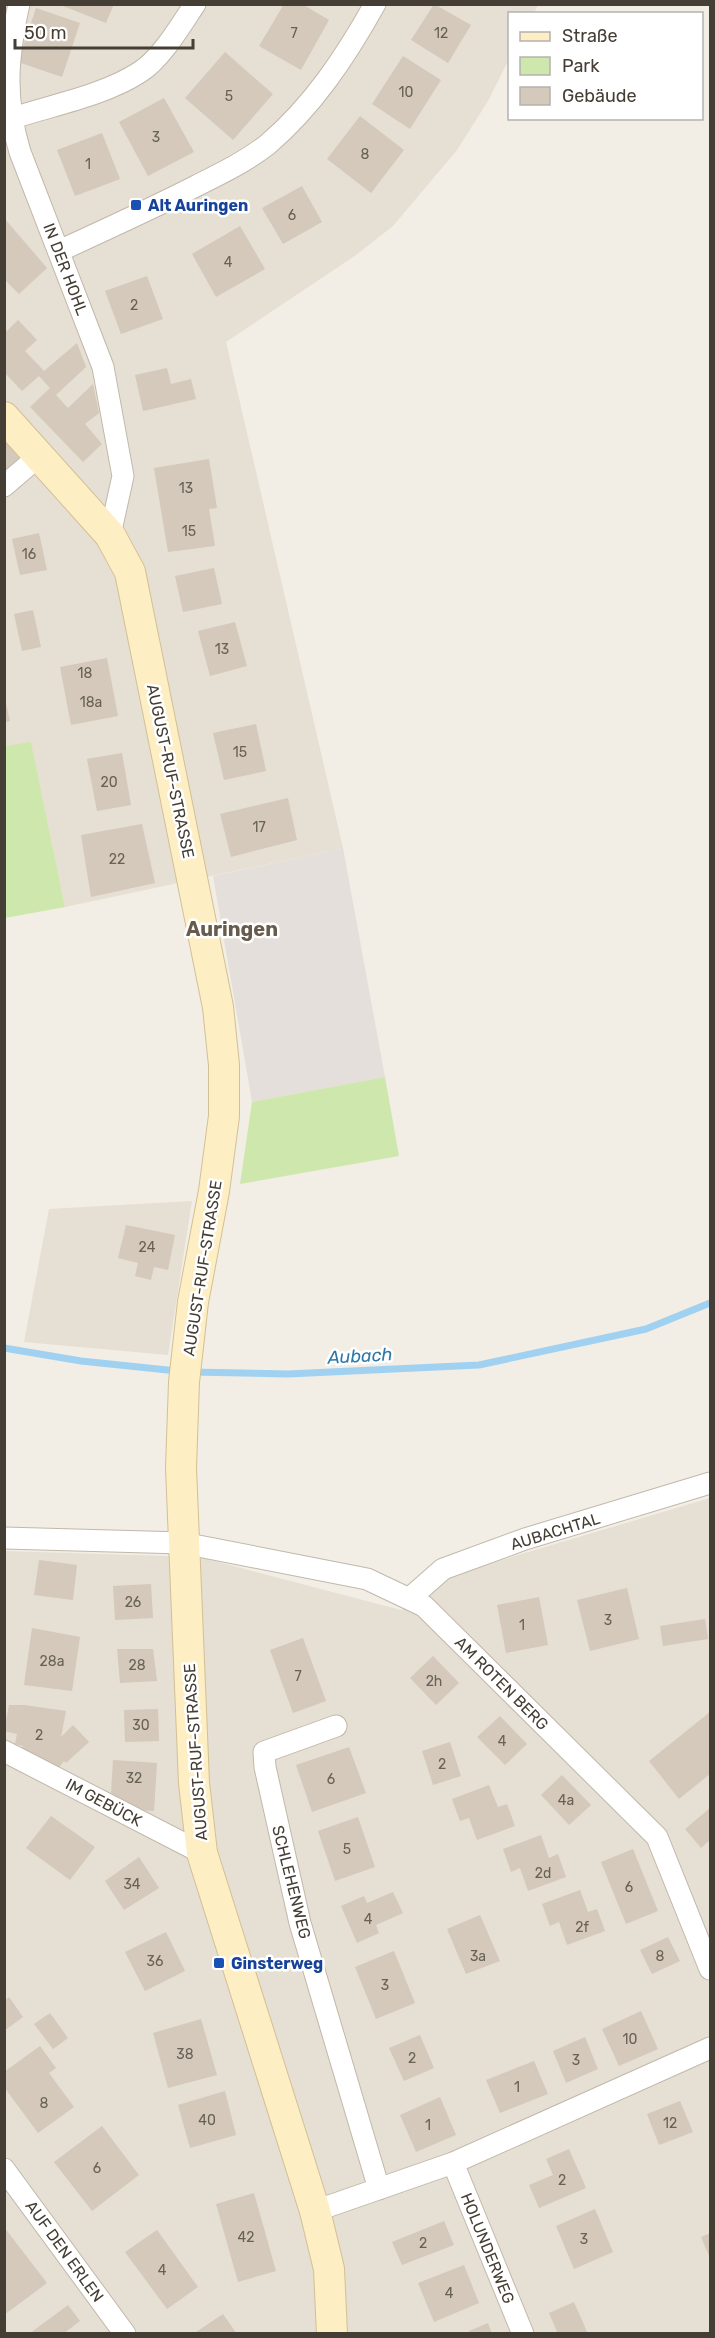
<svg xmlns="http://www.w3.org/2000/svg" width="715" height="2338" font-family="Rubik,sans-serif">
  <rect width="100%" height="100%" fill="#f2eee5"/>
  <path fill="#e6dfd3" d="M5,5H538L534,13L510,14L509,59L488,101L457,150L393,226L356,255L226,342L343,848L65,907L31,743L5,746Z
    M192,1201L168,1355L24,1342L49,1209Z
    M710,1498V2333L5,2334V1551L199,1557L401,1610L458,1573Z"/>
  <path fill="#e4dfda" d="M343,848L385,1077L252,1102L213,876Z"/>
  <path fill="#cee7ad" d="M31,742L65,907L5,918V746Z
    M385,1077L399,1156L240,1184L252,1102Z"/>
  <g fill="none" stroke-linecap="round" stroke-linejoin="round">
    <path stroke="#a0d1f0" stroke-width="7" d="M4,1348L81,1361L177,1371
      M191,1372L288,1374L479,1365L646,1329L710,1303"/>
  </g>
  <path fill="#d4c9ba" d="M58,4H114L106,23Z
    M284,4H302L329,20L301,70L259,46Z
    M434,4L471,25L448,63L411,40Z
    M36,8L80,23L62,77L18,62Z
    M225,52L273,94L233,140L185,98Z
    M403,56L441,80L410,129L372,104Z
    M164,98L194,152L148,176L119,122Z
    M360,116L404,150L371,193L327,159Z
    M102,133L120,179L75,196L57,150Z
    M302,186L322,222L283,244L262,208Z
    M4,218L47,268L19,294L4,279Z
    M240,226L265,269L216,297L192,254Z
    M147,276L163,319L121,334L105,291Z
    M18,320L37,340L25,351L44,371L77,343L86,367L56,395L68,408L93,384L99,413L85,424L102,444L83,462L30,407L50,388L39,376L22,391L4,372V329L7,331Z
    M167,368L171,384L191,379L196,399L143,411L135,375Z
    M4,438L22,458L4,473Z
    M209,459L217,508L209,509L215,546L168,552L154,468Z
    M39,533L47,570L20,575L12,539Z
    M214,568L222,604L183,612L175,576Z
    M33,610L41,647L22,651L14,614Z
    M235,622L247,666L210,676L198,631Z
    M107,658L118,716L71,725L60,667Z
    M4,695L10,721L4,723Z
    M256,724L266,771L224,780L213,733Z
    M122,753L131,805L97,811L87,759Z
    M288,798L297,840L231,857L220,814Z
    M142,824L155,883L91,897L81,835Z
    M126,1225L175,1235L168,1270L154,1267L151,1280L135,1276L138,1263L118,1258Z
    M39,1560L77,1565L73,1600L34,1595Z
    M151,1584L153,1618L115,1620L113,1586Z
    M627,1588L639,1639L590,1651L577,1600Z
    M539,1597L548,1645L506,1653L497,1605Z
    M705,1619L708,1639L663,1646L660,1626Z
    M32,1628L80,1637L72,1691L24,1685Z
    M303,1638L326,1701L293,1713L270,1650Z
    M117,1649H153L157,1681L120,1683Z
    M433,1656L459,1683L436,1705L410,1678Z
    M9,1705H24L66,1711L61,1737L73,1725L89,1742L66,1763L64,1761L58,1769L20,1752L23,1746L15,1744L17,1734L4,1731Z
    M158,1709L159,1741L125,1742L124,1710Z
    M710,1712V1774L679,1799L649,1761Z
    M500,1716L527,1744L505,1765L477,1737Z
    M450,1742L461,1776L433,1785L422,1751Z
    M349,1747L366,1793L312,1812L296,1765Z
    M113,1760L157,1763L154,1811L136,1810L111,1793Z
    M562,1775L591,1805L569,1825L541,1795Z
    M489,1785L498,1807L507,1804L515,1826L477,1840L469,1818L460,1821L452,1799Z
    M710,1808V1840L701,1848L685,1829Z
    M51,1816L95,1847L70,1880L26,1848Z
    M358,1817L375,1867L335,1881L318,1831Z
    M541,1835L549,1858L558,1854L566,1877L528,1891L520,1868L511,1872L503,1849Z
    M633,1849L658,1911L626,1924L601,1862Z
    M139,1857L159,1888L124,1910L105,1881Z
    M580,1890L588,1912L597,1909L605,1931L567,1945L559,1922L550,1926L542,1904Z
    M393,1892L403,1913L376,1925L379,1933L357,1943L341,1906L364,1896L367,1903Z
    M480,1915L500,1961L466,1974L447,1929Z
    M166,1932L185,1971L145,1991L125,1952Z
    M668,1937L680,1961L652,1974L640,1950Z
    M394,1951L415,2003L376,2019L355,1967Z
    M9,1997L23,2017L4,2031V2001Z
    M641,2011L658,2049L619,2066L602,2029Z
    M50,2013L68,2038L53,2049L34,2024Z
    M201,2019L217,2075L168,2088L153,2033Z
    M420,2035L434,2068L404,2081L389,2048Z
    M585,2037L598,2069L566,2083L553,2051Z
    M40,2046L56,2068L49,2073L74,2107L38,2133L4,2087V2072Z
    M534,2061L548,2094L500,2113L486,2080Z
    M225,2091L236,2135L190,2148L178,2105Z
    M440,2097L456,2135L416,2152L400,2115Z
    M680,2101L693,2132L659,2145L647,2114Z
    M102,2126L139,2175L92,2211L54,2162Z
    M569,2149L586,2188L539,2208L529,2185L553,2175L546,2159Z
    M254,2193L276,2271L238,2282L216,2204Z
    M595,2209L613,2252L574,2269L556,2226Z
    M444,2221L454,2245L402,2265L392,2242Z
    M4,2227L47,2283L4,2315Z
    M157,2230L198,2287L167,2309L125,2252Z
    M710,2233V2258L701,2237Z
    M464,2265L479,2303L434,2322L418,2283Z
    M574,2302L588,2334H558L549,2313Z
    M68,2305L80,2321L63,2334H29Z
    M223,2314L237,2334H193Z
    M488,2323L492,2334H470L469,2331Z"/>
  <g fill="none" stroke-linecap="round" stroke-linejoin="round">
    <g stroke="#c1b8aa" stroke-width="23">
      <path id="street" d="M19,4C7,58 4,99 20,152L103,367L123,476L110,535
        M10,119C52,105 103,96 140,72C161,59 181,25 195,4
        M59,251C105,230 151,209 196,186C220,174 245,162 267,145C313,106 346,56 375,4
        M4,486L39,456
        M4,1538L183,1543L367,1579L424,1606L657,1837L710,1969
        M410,1598L443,1569L525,1539L710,1483
        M336,1726L264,1752L265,1767L300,1923L379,2189
        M4,1751L202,1853
        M453,2163L523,2334
        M4,2169L125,2334
        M315,2211L453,2163L710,2048"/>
    </g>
    <g stroke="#d2c094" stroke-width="32">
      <path id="secondary" d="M4,417L110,535L130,572L218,1007L224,1065V1116L214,1191L193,1302L184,1382L181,1468L194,1783L202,1853L315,2211L329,2269L332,2334"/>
    </g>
    <use href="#street" stroke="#fff" stroke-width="21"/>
    <use href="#secondary" stroke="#feeec3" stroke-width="30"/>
  </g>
  <g fill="#1a4fb4" stroke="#fff" stroke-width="2">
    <rect x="130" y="199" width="12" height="12" rx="3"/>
    <rect x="213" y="1957" width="12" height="12" rx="3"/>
  </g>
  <g text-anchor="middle" stroke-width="5" stroke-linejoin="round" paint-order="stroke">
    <g font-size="14" fill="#686156">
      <text x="294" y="38">7</text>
      <text x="441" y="38">12</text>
      <text x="406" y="97">10</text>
      <text x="229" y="101">5</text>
      <text x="156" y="142">3</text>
      <text x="365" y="159">8</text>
      <text x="88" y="169">1</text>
      <text x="292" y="220">6</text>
      <text x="228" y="267">4</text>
      <text x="134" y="310">2</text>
      <text x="186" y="493">13</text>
      <text x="189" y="536">15</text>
      <text x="29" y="559">16</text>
      <text x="222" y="654">13</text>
      <text x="85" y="678">18</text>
      <text x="91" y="707">18a</text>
      <text x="240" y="757">15</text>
      <text x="109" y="787">20</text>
      <text x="259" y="832">17</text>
      <text x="117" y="864">22</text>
      <text x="147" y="1252">24</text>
      <text x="133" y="1607">26</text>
      <text x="608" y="1625">3</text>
      <text x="522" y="1630">1</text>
      <text x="52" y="1666">28a</text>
      <text x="137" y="1670">28</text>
      <text x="298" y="1681">7</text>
      <text x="434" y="1686">2h</text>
      <text x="141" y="1730">30</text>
      <text x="39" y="1740">2</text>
      <text x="502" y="1746">4</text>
      <text x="442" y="1769">2</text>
      <text x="134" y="1783">32</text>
      <text x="331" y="1784">6</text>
      <text x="566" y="1805">4a</text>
      <text x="347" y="1854">5</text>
      <text x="543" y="1878">2d</text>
      <text x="132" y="1889">34</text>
      <text x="629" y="1892">6</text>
      <text x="368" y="1924">4</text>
      <text x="582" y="1932">2f</text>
      <text x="478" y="1961">3a</text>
      <text x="660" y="1961">8</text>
      <text x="155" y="1966">36</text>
      <text x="385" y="1990">3</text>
      <text x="630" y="2044">10</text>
      <text x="185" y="2059">38</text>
      <text x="412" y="2063">2</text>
      <text x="576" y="2065">3</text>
      <text x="517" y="2092">1</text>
      <text x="44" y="2108">8</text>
      <text x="207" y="2125">40</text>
      <text x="670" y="2128">12</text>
      <text x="428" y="2130">1</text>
      <text x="97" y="2173">6</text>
      <text x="562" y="2185">2</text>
      <text x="246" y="2242">42</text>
      <text x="584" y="2244">3</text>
      <text x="423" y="2248">2</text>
      <text x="162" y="2275">4</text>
      <text x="449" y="2298">4</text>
    </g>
    <g font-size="16" font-weight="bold" fill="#164399" stroke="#fff" text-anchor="start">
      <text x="148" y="211">Alt Auringen</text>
      <text x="231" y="1969">Ginsterweg</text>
    </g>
    <g font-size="16" fill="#443e34" stroke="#fff">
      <text transform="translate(66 269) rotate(69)" y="6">IN DER HOHL</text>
      <text transform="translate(171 771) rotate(78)" y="6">AUGUST-RUF-STRASSE</text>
      <text transform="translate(202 1268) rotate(-81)" y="6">AUGUST-RUF-STRASSE</text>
      <text transform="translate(555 1531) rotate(-17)" y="6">AUBACHTAL</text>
      <text transform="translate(502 1683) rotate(45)" y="6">AM ROTEN BERG</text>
      <text transform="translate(195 1752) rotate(-94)" y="6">AUGUST-RUF-STRASSE</text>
      <text transform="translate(104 1802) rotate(28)" y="6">IM GEBÜCK</text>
      <text transform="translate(292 1882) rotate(76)" y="6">SCHLEHENWEG</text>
      <text transform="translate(488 2248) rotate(68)" y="6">HOLUNDERWEG</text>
      <text transform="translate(65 2251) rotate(54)" y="6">AUF DEN ERLEN</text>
    </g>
    <g font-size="18" font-style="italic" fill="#2d78a7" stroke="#fff">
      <text transform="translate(360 1356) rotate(-3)" y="6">Aubach</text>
    </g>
    <g font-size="20" font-weight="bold" fill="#675b4c" stroke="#fff">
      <text x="232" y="936">Auringen</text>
    </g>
  </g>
  <rect width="715" height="2338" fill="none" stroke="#443e34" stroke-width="12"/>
  <rect x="508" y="12" width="195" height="108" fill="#ffffff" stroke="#b4b2ae" stroke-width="1.5"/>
  <rect x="520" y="32" width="30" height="9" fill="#feeec3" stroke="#b4b2ae" stroke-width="1.5"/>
  <text x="562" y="42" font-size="18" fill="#443e34">Straße</text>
  <rect x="520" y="57" width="30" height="18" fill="#cee7ad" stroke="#b4b2ae" stroke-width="1.5"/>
  <text x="562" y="72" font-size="18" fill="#443e34">Park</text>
  <rect x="520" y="87" width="30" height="18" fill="#d4c9ba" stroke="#b4b2ae" stroke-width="1.5"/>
  <text x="562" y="102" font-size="18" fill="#443e34">Gebäude</text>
  <path d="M15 39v9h178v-9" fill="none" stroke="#443e34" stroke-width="3"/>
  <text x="24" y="39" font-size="18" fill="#443e34" stroke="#ffffff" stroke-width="4.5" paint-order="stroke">50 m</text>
</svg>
